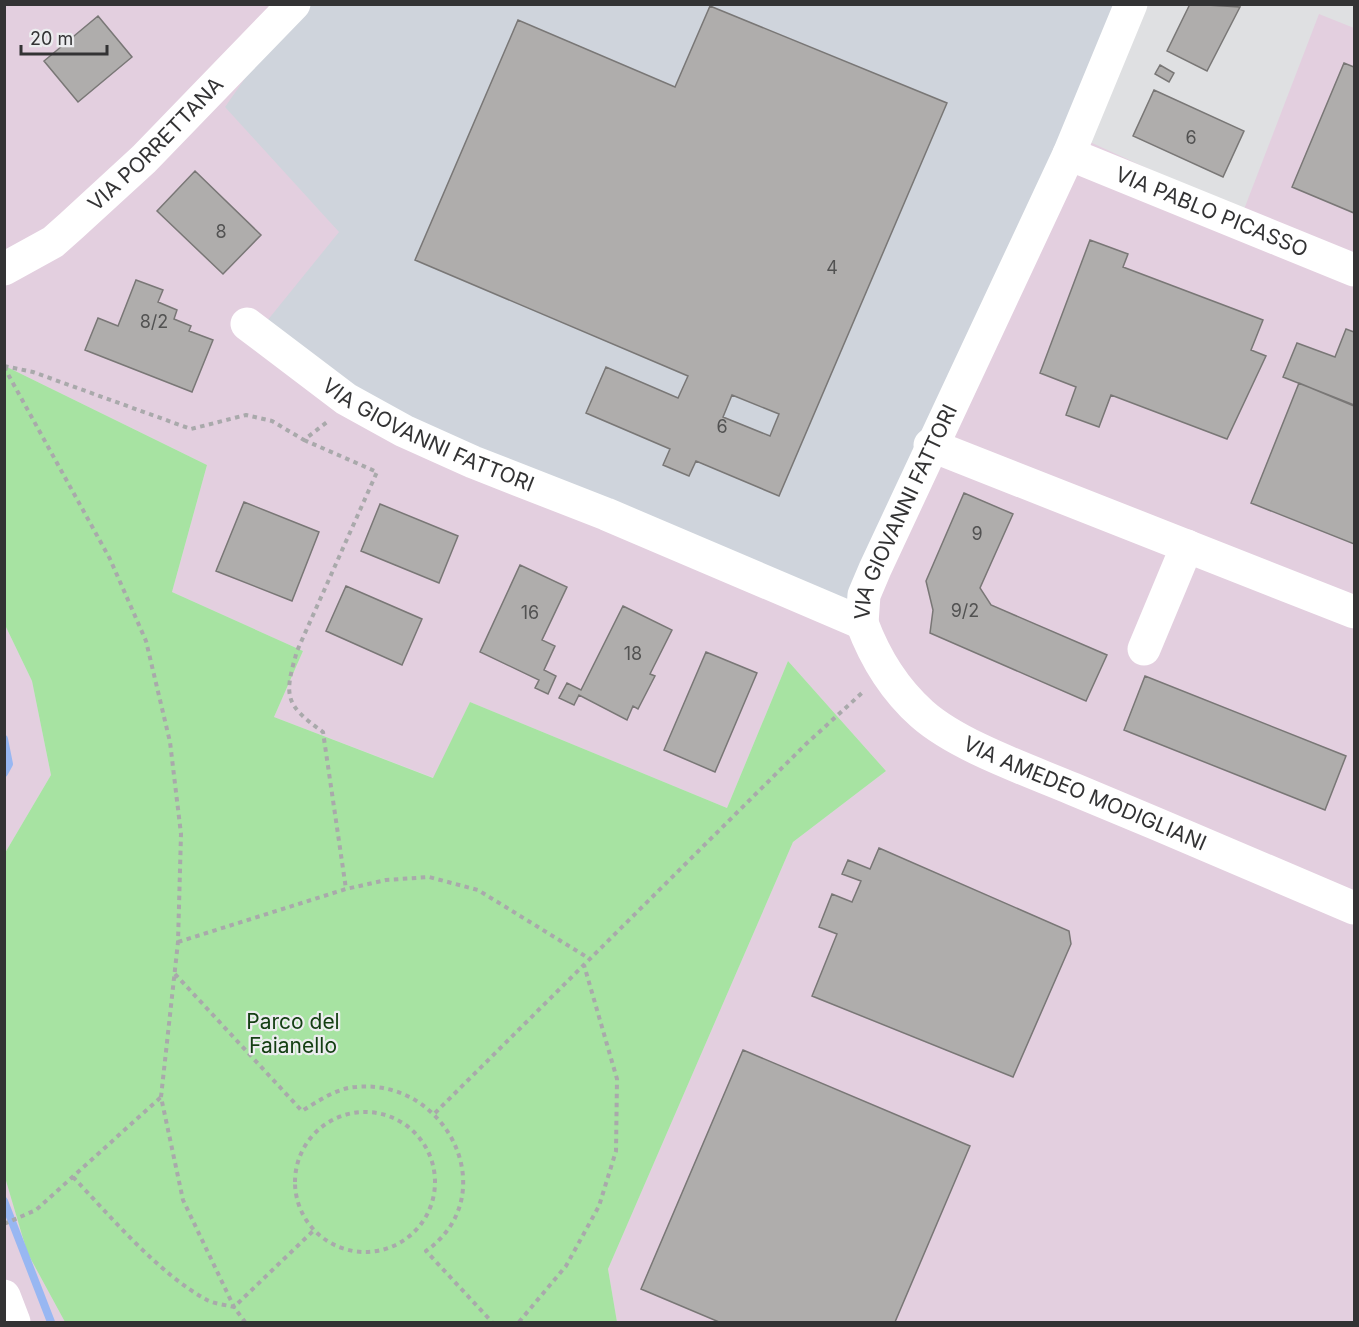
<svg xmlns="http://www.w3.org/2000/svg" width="1359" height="1327" font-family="Inter,sans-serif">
  <rect width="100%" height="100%" fill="#dfe0e2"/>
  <path fill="#cfd4dc" d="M300,5H1119L855,614L492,470L254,338L225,106L285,21Z"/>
  <path fill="#e3cfdf" d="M4,5H266L285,21L225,107L339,232L254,337L370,412L855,613L1068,132L1243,212L1319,14L1354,28V1322H617L608,1269L793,842L886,771L788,661L727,808L470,702L434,778L274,717L303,651L172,592L207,465L5,366Z
    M5,625L32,681L51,775L5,853Z
    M4,1174L27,1252L65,1322H5Z"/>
  <path fill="#a7e3a2" d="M5,366L207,465L172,592L303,651L274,717L433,778L470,702L727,808L788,661L886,771L793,842L608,1269L617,1322H65L27,1252L4,1174L5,853L51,775L32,681L5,625Z"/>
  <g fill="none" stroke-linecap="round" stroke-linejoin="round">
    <path stroke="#98b7f2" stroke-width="8" d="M4,739L9,764L4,773
      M4,1201L51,1322"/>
  </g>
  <path fill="#afadac" stroke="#797776" stroke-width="1.5" fill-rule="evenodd" d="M1190,4L1240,7L1207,71L1167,51Z
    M710,6L947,103L779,496L696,461L689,476L663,465L670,449L586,413L606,367L678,398L688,376L415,260L518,20L675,87ZM732,395L779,414L770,436L723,417Z
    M98,16L132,57L78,102L44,61Z
    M1344,63L1354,67V213L1292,187Z
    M1160,65L1174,73L1169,82L1155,74Z
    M1154,90L1244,131L1223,177L1133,136Z
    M195,171L261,235L223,274L157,211Z
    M1090,240L1128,254L1123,267L1263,320L1251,350L1266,356L1227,439L1111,395L1099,427L1066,415L1076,387L1040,373Z
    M136,280L163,290L158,302L177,310L174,319L191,326L189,331L213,340L192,392L85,350L98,318L118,326Z
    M1346,329L1354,332V405L1283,377L1297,343L1335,357Z
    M1299,383L1354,406V544L1251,503Z
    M964,493L1013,514L980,588L991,605L1107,655L1086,701L930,633L933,610L926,581Z
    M244,502L319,532L292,601L216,571Z
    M380,504L458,536L439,583L361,551Z
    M520,565L567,587L542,640L555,646L544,670L556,676L548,694L535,688L539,680L480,652Z
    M346,586L422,619L402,665L326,631Z
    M623,606L672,630L650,674L655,676L638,709L633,706L627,720L579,695L574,705L559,698L567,683L581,690Z
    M706,652L757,673L715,772L664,750Z
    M1145,676L1346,756L1325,810L1124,730Z
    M879,848L1069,931L1071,944L1013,1077L812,996L837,934L819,927L832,894L852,902L861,881L842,874L848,860L870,869Z
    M743,1050L970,1146L895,1322H719L641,1289Z"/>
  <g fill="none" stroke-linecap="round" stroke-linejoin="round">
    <path stroke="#a9a9ab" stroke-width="4" stroke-dasharray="4.5 4.5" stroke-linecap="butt" d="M4,366L33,372L191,429L246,415L272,421L304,440L327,422
      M4,367L110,559L146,641L170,742L181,834L178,942L161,1097L183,1200L234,1307L245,1322
      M304,440L377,472L297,651C284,696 284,704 323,732L346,889
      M178,942L346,889L386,880L429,877L478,890L590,959
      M175,974L302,1111C318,1101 337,1088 356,1087C447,1078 505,1195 426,1251L492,1322
      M295 1182a70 70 0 1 1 140 0a70 70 0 1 1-140 0Z
      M435,1113L806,744L863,692
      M73,1177C111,1217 159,1274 207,1300C215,1304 226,1305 234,1307L313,1231
      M4,1224L36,1210L161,1097
      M519,1322L566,1266L599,1206L616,1151L617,1079L584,965"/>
    <g stroke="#fff" stroke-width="33">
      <path id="s1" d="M1069,154L1354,270"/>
      <path id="s2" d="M247,324L346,399L404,431L473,462L606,514L862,623L864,595L875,569L1069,154L1131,4"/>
      <path d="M930,445L1354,612"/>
      <path id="s3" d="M862,623C875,658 894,689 922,714C958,746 1028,770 1073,789C1167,828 1261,868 1354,908"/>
      <path d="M1144,649L1187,546"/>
      <path d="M4,1296L14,1322"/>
    </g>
    <path stroke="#fff" stroke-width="33" id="s4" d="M4,269L53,242L71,226L144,159L294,4"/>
  </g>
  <g text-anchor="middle" stroke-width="4.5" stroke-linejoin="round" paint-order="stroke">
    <g font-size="18" fill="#525252">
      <text x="1191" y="144">6</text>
      <text x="221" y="238">8</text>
      <text x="832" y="274">4</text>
      <text x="154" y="328">8/2</text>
      <text x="722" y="433">6</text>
      <text x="977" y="540">9</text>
      <text x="965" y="617">9/2</text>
      <text x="530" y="619">16</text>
      <text x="633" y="660">18</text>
    </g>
    <g font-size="21" fill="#333334" stroke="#ecedef">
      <text dy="7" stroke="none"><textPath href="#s4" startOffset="198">VIA PORRETTANA</textPath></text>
      <text dy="7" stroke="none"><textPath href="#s1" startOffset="154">VIA PABLO PICASSO</textPath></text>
      <text dy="7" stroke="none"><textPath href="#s2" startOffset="214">VIA GIOVANNI FATTORI</textPath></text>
      <text dy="7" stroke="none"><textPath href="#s2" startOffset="807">VIA GIOVANNI FATTORI</textPath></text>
      <text dy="7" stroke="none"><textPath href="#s3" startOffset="292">VIA AMEDEO MODIGLIANI</textPath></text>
    </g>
    <g font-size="21" fill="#143f13" stroke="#ecedef">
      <text x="293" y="1029">Parco del<tspan x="293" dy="24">Faianello</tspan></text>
    </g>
  </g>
  <rect width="1359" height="1327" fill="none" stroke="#333334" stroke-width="12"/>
  <path d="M21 45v9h86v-9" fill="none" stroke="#333334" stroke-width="3"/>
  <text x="30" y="45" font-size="18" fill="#333334" stroke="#ecedef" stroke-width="4.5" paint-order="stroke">20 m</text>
</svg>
